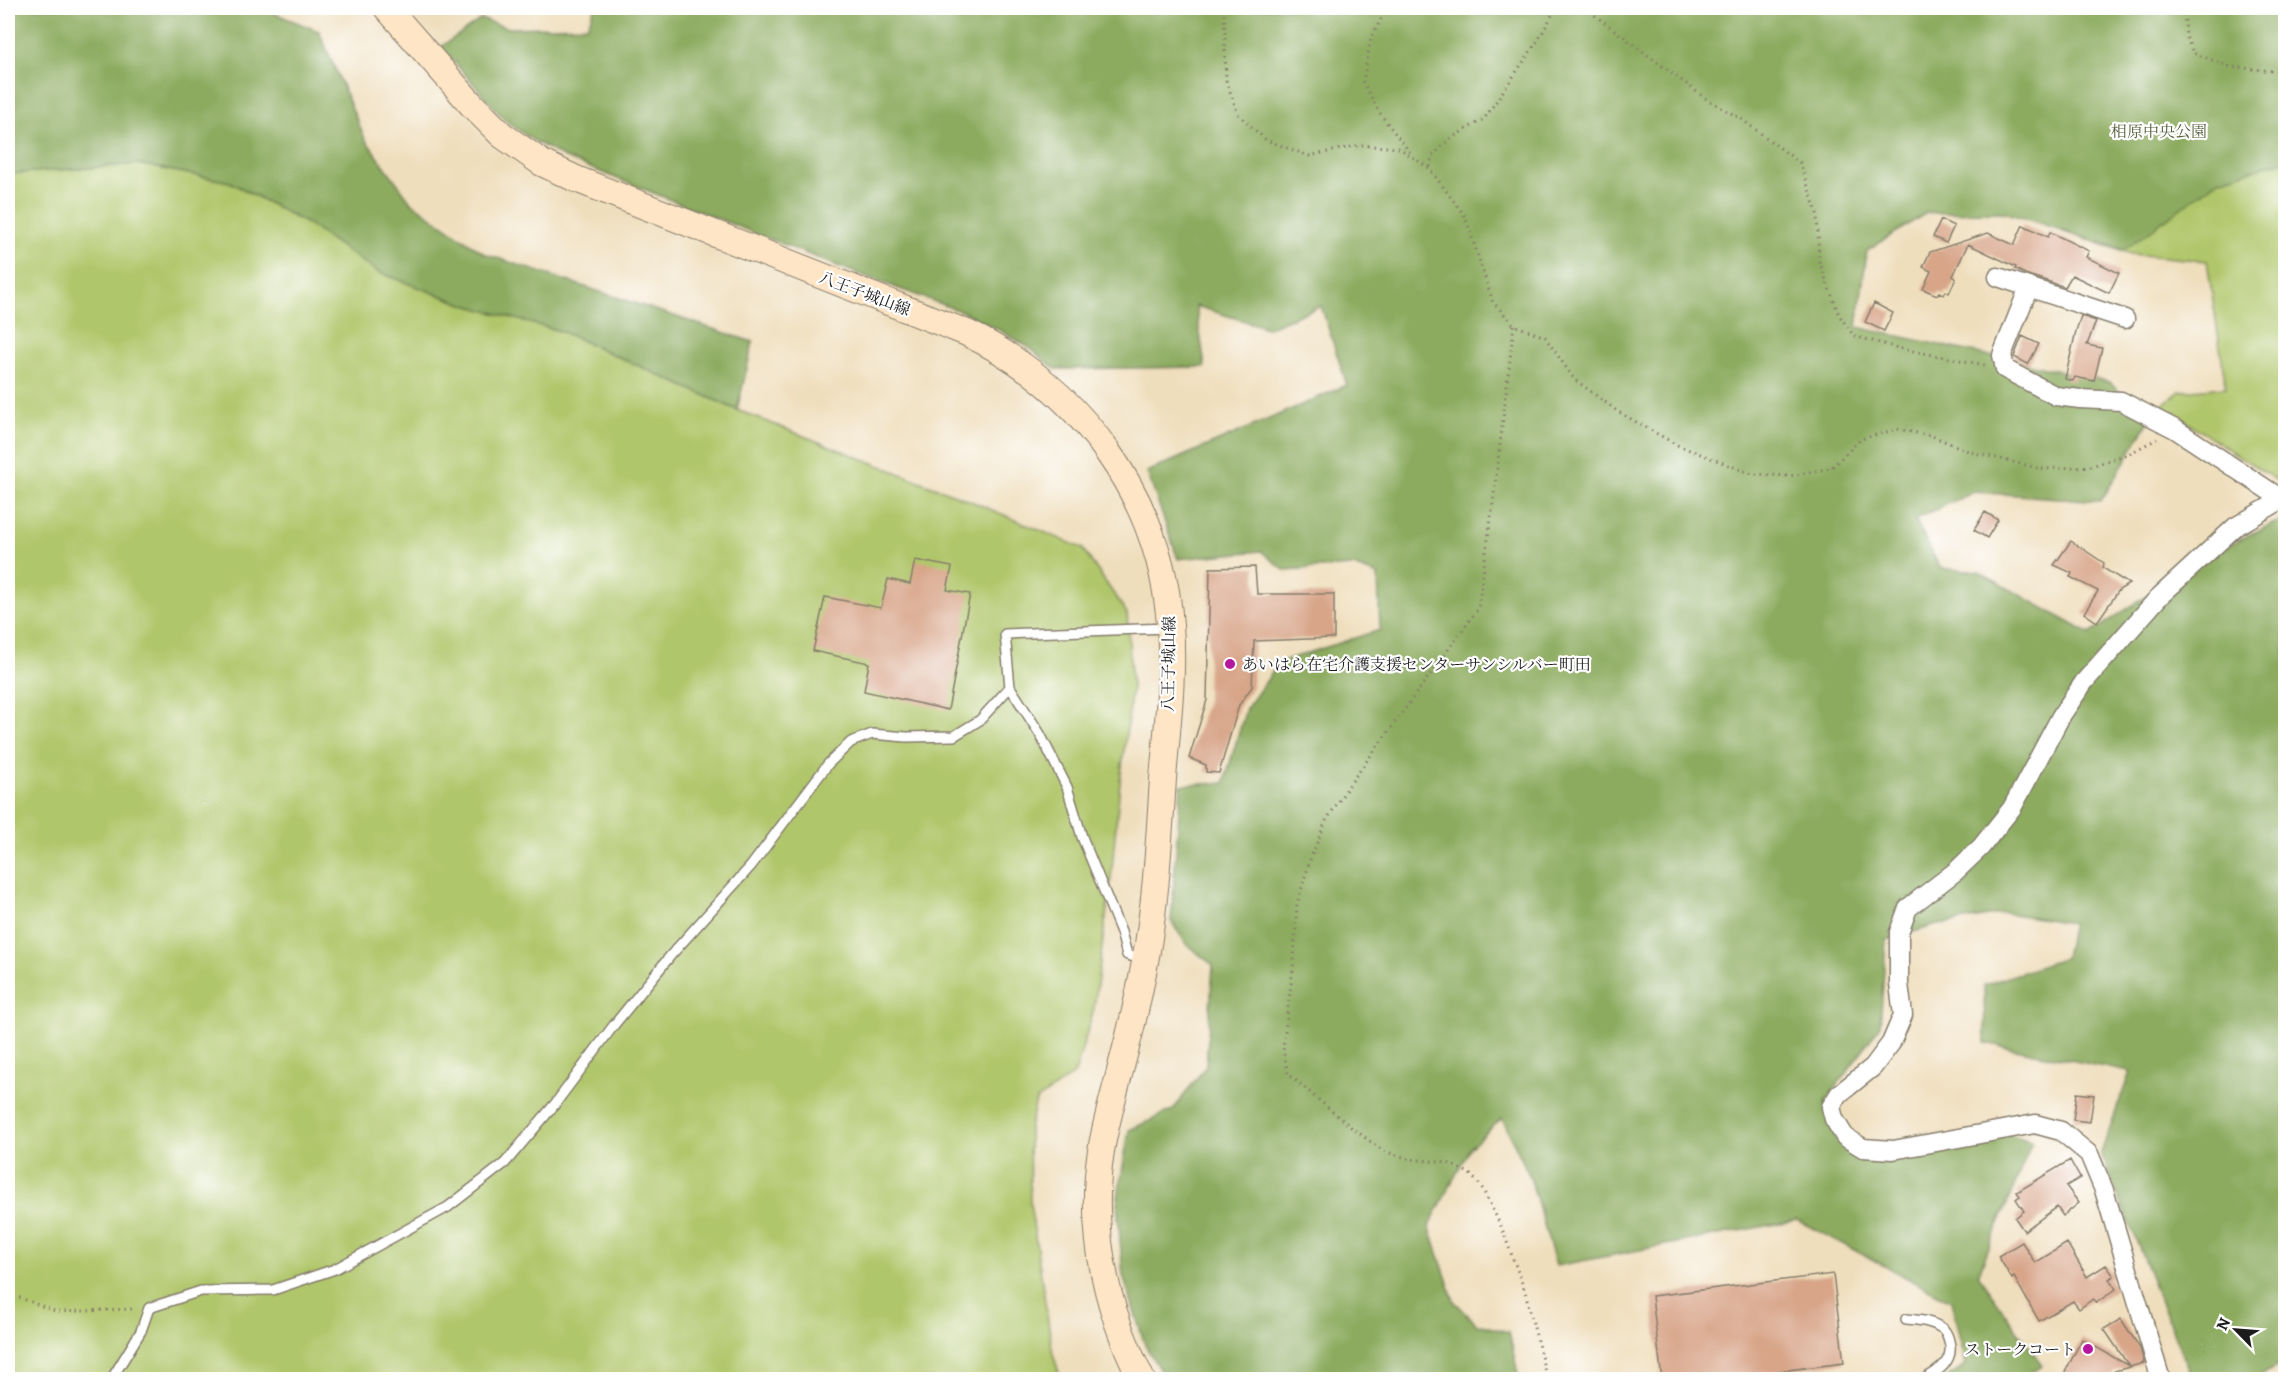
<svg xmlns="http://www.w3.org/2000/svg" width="2293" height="1387" font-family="Alegreya,'Noto Serif JP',serif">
  <rect width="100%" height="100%" fill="#fff"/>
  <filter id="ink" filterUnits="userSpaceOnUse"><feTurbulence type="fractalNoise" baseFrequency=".0167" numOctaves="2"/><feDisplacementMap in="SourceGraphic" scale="12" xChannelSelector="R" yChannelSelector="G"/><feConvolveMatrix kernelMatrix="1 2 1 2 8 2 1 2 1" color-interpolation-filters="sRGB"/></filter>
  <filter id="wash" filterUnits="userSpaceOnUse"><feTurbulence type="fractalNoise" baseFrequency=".008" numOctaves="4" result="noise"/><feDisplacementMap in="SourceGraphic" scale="24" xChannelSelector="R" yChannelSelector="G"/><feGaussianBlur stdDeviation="1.35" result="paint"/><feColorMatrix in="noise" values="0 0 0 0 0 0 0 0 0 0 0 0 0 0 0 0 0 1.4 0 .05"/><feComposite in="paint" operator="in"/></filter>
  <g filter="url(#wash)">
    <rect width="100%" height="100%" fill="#efdebc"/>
    <path fill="#b0c66b" stroke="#667144" stroke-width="1.5" d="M2285,8V483L2282,484L2162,406L2180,391L2226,387L2207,261L2131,254L2061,231L2017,186Z
      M138,164L230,182L306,223L378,272L466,305L563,332L737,410L973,502L1082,548L1127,613L1132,687L1120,782L1111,879L1094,1008L1075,1073L1036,1101L1029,1128L1030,1203L1053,1354L1061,1379H8V174Z"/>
    <path fill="#8cab5f" stroke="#54643e" stroke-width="1.5" d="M8,8H261L319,31L365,139L411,202L485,254L753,342L737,410L563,332L466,305L378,272L306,223L230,182L138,164L8,174Z
      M595,8H2285V160L2219,180L2124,250L2004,212L1926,213L1867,251L1857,327L2109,382L2149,421L2101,501L1974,492L1915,519L1940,568L1979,572L2090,634C2150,593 2218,545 2285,519V1362L2255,1379H2192L2101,1153L2130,1072L1985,1043L1984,985L2065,958L2072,923L2005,913L1937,925L1886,940L1880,1026L1825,1102L1840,1139L1878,1156L2010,1134L2032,1142L1978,1275L2042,1365L2022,1379H1946L1966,1364L1951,1301L1797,1220L1556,1266L1530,1177L1502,1118L1470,1148L1429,1226L1454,1301L1477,1324L1509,1332L1519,1379H1165L1145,1345L1123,1275L1117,1203L1129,1130L1173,1110L1206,1066L1213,965L1187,945L1171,921L1181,785L1224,783L1246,709L1280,662L1380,630L1378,575L1353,566L1284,570L1261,551L1178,559L1147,472L1347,385L1321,306L1267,328L1196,306L1205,367L1055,369L1028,347L998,329L963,312L840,267L563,157L531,139L505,120L441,47L481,19L509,28L587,26Z"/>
    <g id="blocks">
      <path fill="#d8a589" d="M1941,220L1954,226L1946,243L1933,237Z
        M2023,225L2048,237L2050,232L2089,251L2086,257L2119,273L2109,293L2072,275L2065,287L2025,274L2015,269L2016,267L1968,244L1953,276L1956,278L1949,293L1946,291L1944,295L1939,292L1937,295L1923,289L1931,271L1923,267L1930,252L1988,233L2014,245Z
        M1874,303L1893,313L1884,331L1865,322Z
        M2081,316L2096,321L2087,345L2102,348L2094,381L2075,377L2073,381L2065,379L2076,331Z
        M2022,336L2039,344L2028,364L2014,357Z
        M1985,512L1998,520L1987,538L1974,530Z
        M2071,541L2104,563L2103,568L2129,584L2119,590L2097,622L2084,613L2098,591L2070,577L2072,573L2054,565Z
        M915,560L952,567L947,590L970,594L948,710L864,691L869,663L813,651L825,597L881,608L888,579L910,584Z
        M1255,567L1257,594H1334V638L1254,641L1252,687L1239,705L1219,773L1206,772V765L1189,758L1207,700L1210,568Z
        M2077,1093L2094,1095L2090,1122L2073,1120Z
        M2070,1160L2080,1178L2066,1186L2079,1203L2063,1216L2057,1207L2024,1231L2015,1218L2024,1211L2016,1199L2020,1196L2017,1192Z
        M2022,1242L2035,1263L2067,1243L2087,1277L2106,1265L2114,1276L2109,1279L2116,1289L2096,1303L2093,1299L2079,1309L2073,1301L2039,1321L2014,1277L2012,1279L1998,1256Z
        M1833,1274L1844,1363L1708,1380H1662L1652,1296Z
        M2121,1319L2140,1348L2144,1363L2115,1371L2110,1380H2061L2082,1339L2129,1366L2104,1329Z"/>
    </g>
  </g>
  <g filter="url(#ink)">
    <use href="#blocks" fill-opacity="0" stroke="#867d6c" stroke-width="1.5"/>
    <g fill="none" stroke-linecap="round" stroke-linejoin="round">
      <g stroke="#867d6c" stroke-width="12">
        <path id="lane" d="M1142,959L1127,955L1121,932L1082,837L1067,787L1040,734L1010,687L1005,634L1168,628
          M1906,1319C1919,1320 1932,1321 1943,1329C1946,1332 1948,1336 1949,1341C1955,1361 1938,1372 1922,1380
          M111,1380L141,1331L149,1308L201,1291L273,1290L335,1269L448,1207L505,1163L555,1104L614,1025L671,955L751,866L828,764L851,742L872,734L906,737L954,736L980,720L1010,687"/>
      </g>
      <g stroke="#867d6c" stroke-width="21">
        <path id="street" d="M1998,277L2125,319
          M2029,287L2002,355L2005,369L2056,396L2080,399L2121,401L2175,429L2280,498
          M2161,1380L2104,1190L2089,1154L2061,1131L2035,1124L1893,1150L1863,1148L1845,1137L1834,1119L1831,1107L1839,1094L1873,1067L1891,1043L1903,1015L1899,984V932L1908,908L1956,871L1981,847L2012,808L2061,716L2084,682L2159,597L2235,527L2286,497"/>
      </g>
      <g stroke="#867d6c" stroke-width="28">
        <path id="secondary" d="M387,8L473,106L502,135L542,163L576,179L967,333C1080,387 1161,498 1170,625C1174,676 1167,728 1163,779C1159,840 1156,902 1145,962C1139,996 1131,1029 1122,1063C1113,1100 1101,1137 1098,1175C1092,1248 1109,1315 1142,1380"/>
      </g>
      <path stroke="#867d6c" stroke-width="3" stroke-dasharray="1.5 4.5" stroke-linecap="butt" d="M1224,8L1226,80L1238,114L1266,140L1309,156L1360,145L1399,148L1429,168L1465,216L1493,302L1514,325L1545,337L1574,379L1617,411L1677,445L1752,474L1789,476L1831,468L1861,439L1897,429L1932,436L1971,452L2042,469L2092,466L2130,453L2157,439
        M1387,8L1371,38L1363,82L1381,115L1411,154
        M1585,8L1705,98L1740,118L1800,163L1817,213L1819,261L1839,315L1854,336L1898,348L1985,365
        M2184,8L2186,36L2193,53L2231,67L2286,72
        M1430,167L1432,156L1451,138L1484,119L1539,39L1556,8
        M1514,325L1493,503L1478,609L1347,788L1326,821L1311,857L1297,904L1294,961L1283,1047L1288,1074L1351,1127L1383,1151L1410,1159L1448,1163L1469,1173L1481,1186L1501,1226L1525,1291L1547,1380
        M8,1293L57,1312L134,1309"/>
      <use href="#lane" stroke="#fff" stroke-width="9"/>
      <use href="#street" stroke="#fff" stroke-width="18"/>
      <use href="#secondary" stroke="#fee5c5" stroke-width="26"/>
    </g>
  </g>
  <g fill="#b5179e" stroke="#fff" stroke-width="2">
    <circle cx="1230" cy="664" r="6"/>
    <circle cx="2088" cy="1349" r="6"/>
  </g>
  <g text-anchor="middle" stroke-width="4.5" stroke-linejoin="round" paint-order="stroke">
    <g font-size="16" fill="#57603c" stroke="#fff">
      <text x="2159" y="137">相原中央公園</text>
    </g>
    <g font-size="16" fill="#1c1c1c" stroke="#fff">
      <text transform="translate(865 293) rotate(21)" y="6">八王子城山線</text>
      <text transform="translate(1168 664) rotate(-89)" y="6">八王子城山線</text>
    </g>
    <g font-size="16" fill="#1c1c1c" stroke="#fff" text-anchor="start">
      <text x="1242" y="670">あいはら在宅介護支援センターサンシルバー町田</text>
      <text x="2076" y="1355" text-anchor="end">ストークコート</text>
    </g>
  </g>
  <rect width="2293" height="1387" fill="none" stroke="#fff" stroke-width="30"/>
  <g transform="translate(2236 1330) rotate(295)" stroke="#ffffff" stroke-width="4.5" paint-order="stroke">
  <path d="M0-4.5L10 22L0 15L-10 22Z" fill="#1c1c1c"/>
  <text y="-9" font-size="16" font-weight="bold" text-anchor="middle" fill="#1c1c1c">N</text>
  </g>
</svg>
